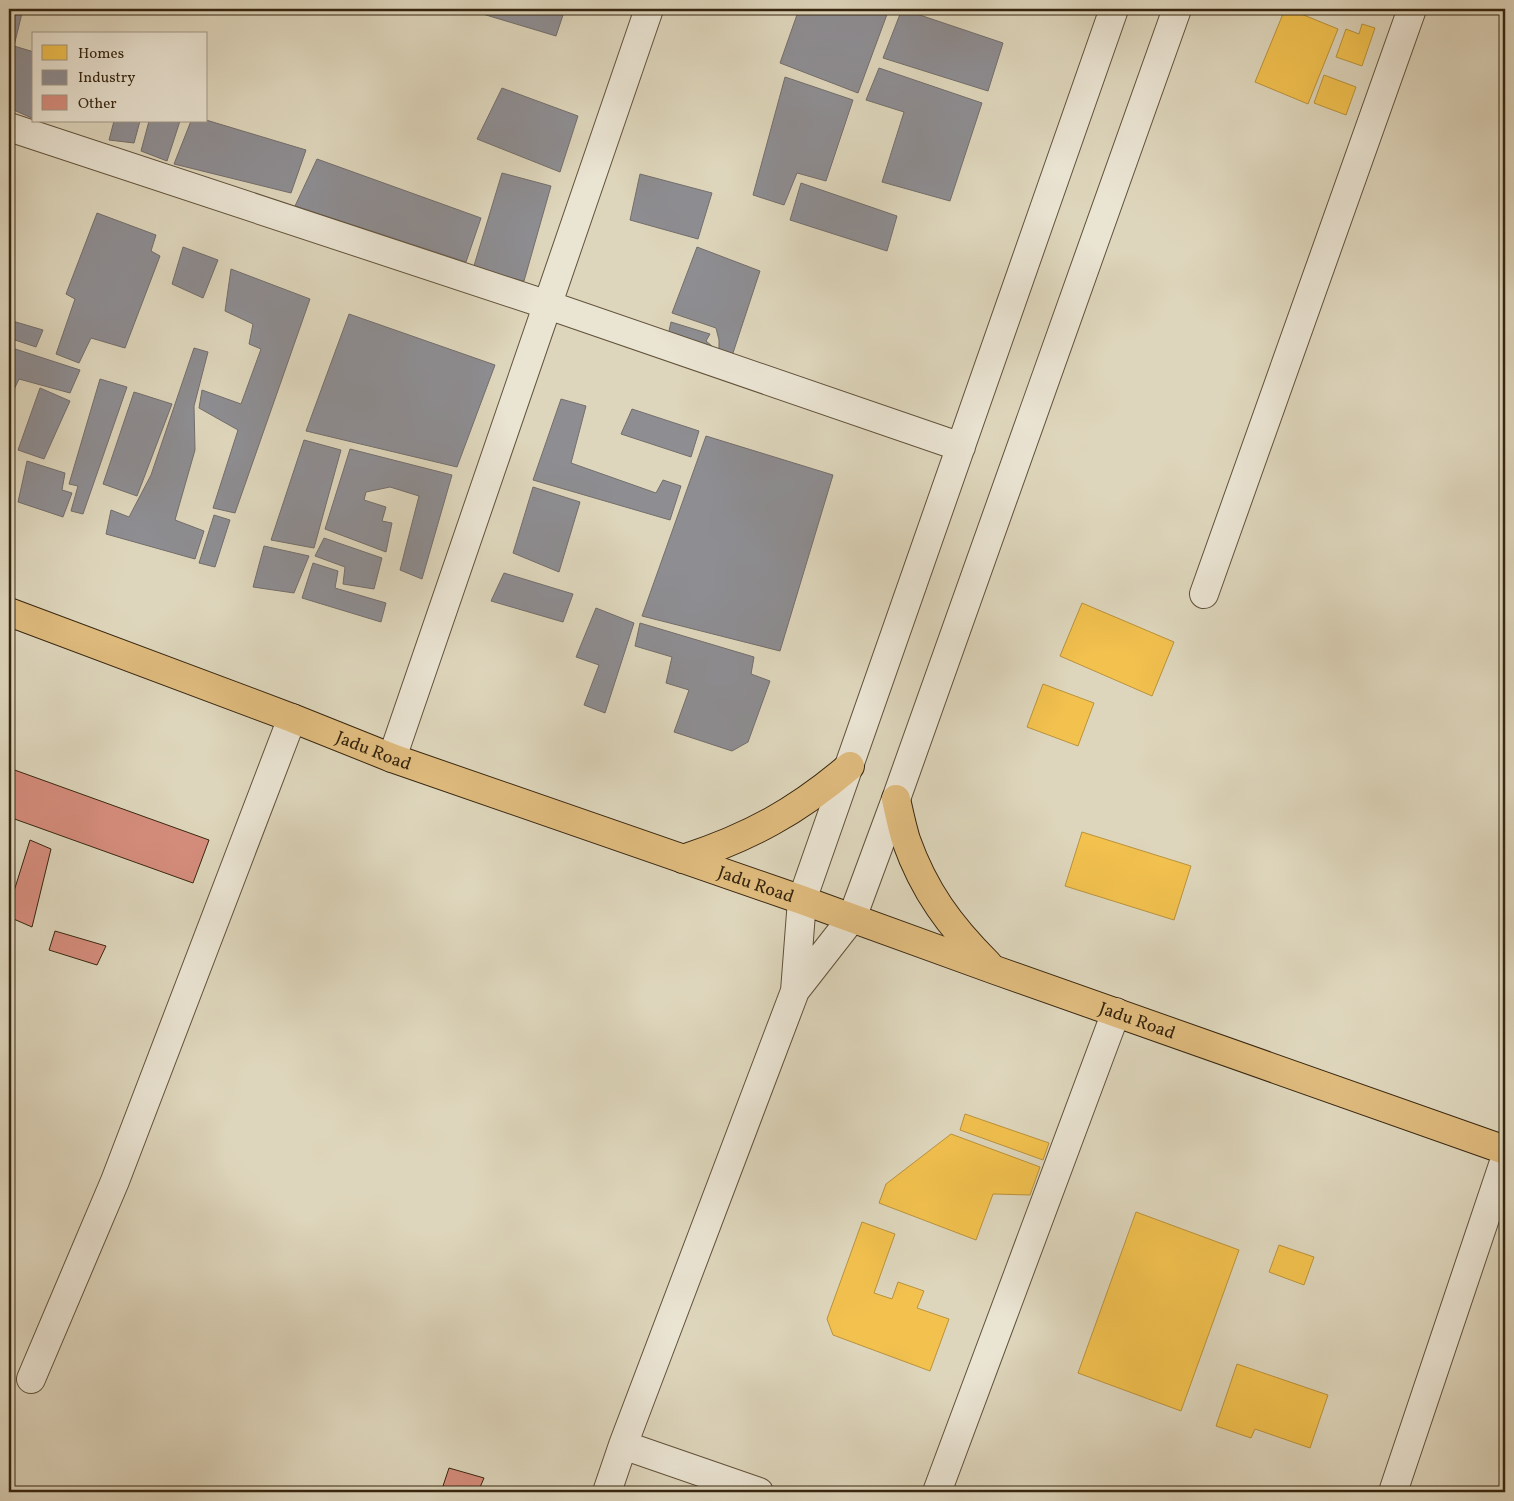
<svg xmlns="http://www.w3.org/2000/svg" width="1514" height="1501" font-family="Vollkorn,serif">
  <rect width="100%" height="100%" fill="#ded6bc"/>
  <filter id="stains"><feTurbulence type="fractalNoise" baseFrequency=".004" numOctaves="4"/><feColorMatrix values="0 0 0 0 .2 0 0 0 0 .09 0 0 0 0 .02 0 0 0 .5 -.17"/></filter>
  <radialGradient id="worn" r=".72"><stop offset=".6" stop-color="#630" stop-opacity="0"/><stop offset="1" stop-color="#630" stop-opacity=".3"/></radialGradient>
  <path fill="#f2c14e" stroke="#ba923b" d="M1285,9H1289L1338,29L1308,104L1255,82Z
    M1362,24L1375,28L1362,66L1336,57L1346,29L1359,34Z
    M1324,75L1356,87L1346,115L1314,103Z
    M1082,603L1174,642L1152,696L1060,656Z
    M1043,684L1094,703L1078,746L1027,727Z
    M1082,832L1191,866L1174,920L1065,886Z
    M965,1114L1049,1143L1043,1160L960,1130Z
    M951,1134L1040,1167L1030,1195L993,1194L976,1240L879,1203L886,1184Z
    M1136,1212L1239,1250L1181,1411L1078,1373Z
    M862,1222L895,1234L874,1293L892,1299L898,1282L924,1291L917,1308L949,1319L930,1371L833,1335L827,1319Z
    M1279,1245L1314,1257L1304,1285L1269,1272Z
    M1237,1364L1328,1395L1310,1448L1255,1429L1251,1438L1216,1426Z"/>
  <path fill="#8d8d92" stroke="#736e6b" d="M9,9H23L14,46L34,52V119L9,108Z
    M466,9H565L556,36Z
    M799,9H889L858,93L780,63Z
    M902,9L1003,43L988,91L883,58Z
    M879,68L982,103L950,201L882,182L904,112L866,100Z
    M785,77L853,100L826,181L797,173L784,205L753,195Z
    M502,88L578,116L560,172L477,139Z
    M206,120L306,150L291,193L174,164L191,121H206Z
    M114,121H140L134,143L109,140Z
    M149,121H180L167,161L141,151Z
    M317,159L481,218L466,262L295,206Z
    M502,173L551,186L524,281L473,269Z
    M640,174L712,193L698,239L630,220Z
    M801,183L897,216L887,251L790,220Z
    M97,213L156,235L151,251L160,256L125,348L91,338L79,363L56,354L75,299L66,294Z
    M183,247L218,260L203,298L172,284Z
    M697,247L760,271L731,359L719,355V340L716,328L672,313Z
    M231,269L310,299L235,513L213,508L238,430L199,408L202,390L241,404L261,349L249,344L253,324L225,311Z
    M349,314L495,365L457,467L306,431Z
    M9,320L43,330L36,347L9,338Z
    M671,322L710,334L706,341L713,347L712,355L667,340Z
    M9,347L80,370L70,393L19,379L9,400Z
    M194,348L208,352L194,406L195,450L175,520L204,531L195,559L106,534L111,510L129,517L151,475Z
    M100,379L127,387L83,514L71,511L78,486L69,484Z
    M40,388L70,401L44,459L18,450Z
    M134,392L172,404L137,496L103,484Z
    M561,399L586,406L571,463L656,493L663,480L681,486L670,520L533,480Z
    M632,409L699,431L691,457L621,434Z
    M706,436L833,475L780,651L642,616Z
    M304,440L341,450L314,548L271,540Z
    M350,449L452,475L422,579L400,570L419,496L390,487L366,492L364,500L386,507L382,521L392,523L386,552L325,529Z
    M27,461L65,473L62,490L72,493L63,517L18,502Z
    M533,487L580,502L559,572L513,553Z
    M214,515L230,520L215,567L199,563Z
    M324,538L382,558L374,589L343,584L345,567L315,556Z
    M264,546L309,556L294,593L253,587Z
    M313,563L338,571L335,588L386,603L381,622L302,598Z
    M504,573L573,594L563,622L491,601Z
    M596,608L634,623L605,713L584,705L599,665L576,657Z
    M640,623L754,657L751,674L770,681L748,742L732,751L674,732L689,690L666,683L672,657L635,646Z"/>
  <path fill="#d68d7d" stroke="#37260f" d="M9,768L209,840L193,883L9,817Z
    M30,840L51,849L32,927L9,917V907Z
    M55,931L106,946L97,965L49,950Z
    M449,1468L484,1478L478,1492H441Z"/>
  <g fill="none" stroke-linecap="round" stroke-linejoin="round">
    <g stroke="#61523a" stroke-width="30">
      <path id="minor" d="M9,127L548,305L961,447
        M1204,594L1412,9
        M392,758L649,9
        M795,991L852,918L896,799L1177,9
        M31,1379L115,1181L292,718
        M623,1445L759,1492
        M607,1492L623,1445L795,991L802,900L1114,9
        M937,1492L1116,1012
        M1393,1492L1505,1159"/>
    </g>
    <g stroke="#37260f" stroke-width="30">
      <g id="highway">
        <path id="s1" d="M9,612L292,718L392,758L802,900L995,970L1505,1150"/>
        <path d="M896,799C899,813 902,827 906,840C924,891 950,926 988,964"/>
        <path d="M683,859C750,837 796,812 850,766"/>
      </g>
    </g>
    <use href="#minor" stroke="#eae4d3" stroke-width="28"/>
    <use href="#highway" stroke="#dfbb7e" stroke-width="28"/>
  </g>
  <g text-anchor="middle" stroke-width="5" stroke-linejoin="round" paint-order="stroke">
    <g font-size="18" fill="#37260f" stroke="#eae4d3">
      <text dy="6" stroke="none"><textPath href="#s1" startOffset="390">Jadu Road</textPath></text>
      <text dy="6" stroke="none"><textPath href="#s1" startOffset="795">Jadu Road</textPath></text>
      <text dy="6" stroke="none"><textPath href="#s1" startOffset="1200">Jadu Road</textPath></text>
    </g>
  </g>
  <rect width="1514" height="1501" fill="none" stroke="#ded6bc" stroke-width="30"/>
  <rect x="10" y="10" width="1494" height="1481" fill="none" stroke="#37260f" stroke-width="2.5"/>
  <rect x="15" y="15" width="1484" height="1471" fill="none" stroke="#37260f"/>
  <rect x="32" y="32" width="175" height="90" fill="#eae4d3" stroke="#a29885"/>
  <rect x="42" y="45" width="25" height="15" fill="#f2c14e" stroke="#a29885"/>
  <text x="78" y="58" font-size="15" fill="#37260f">Homes</text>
  <rect x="42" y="70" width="25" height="15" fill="#8d8d92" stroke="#a29885"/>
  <text x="78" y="82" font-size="15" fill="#37260f">Industry</text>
  <rect x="42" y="95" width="25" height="15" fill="#d68d7d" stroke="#a29885"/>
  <text x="78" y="108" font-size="15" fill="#37260f">Other</text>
  <rect width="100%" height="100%" filter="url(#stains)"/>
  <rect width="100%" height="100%" fill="url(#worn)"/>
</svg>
